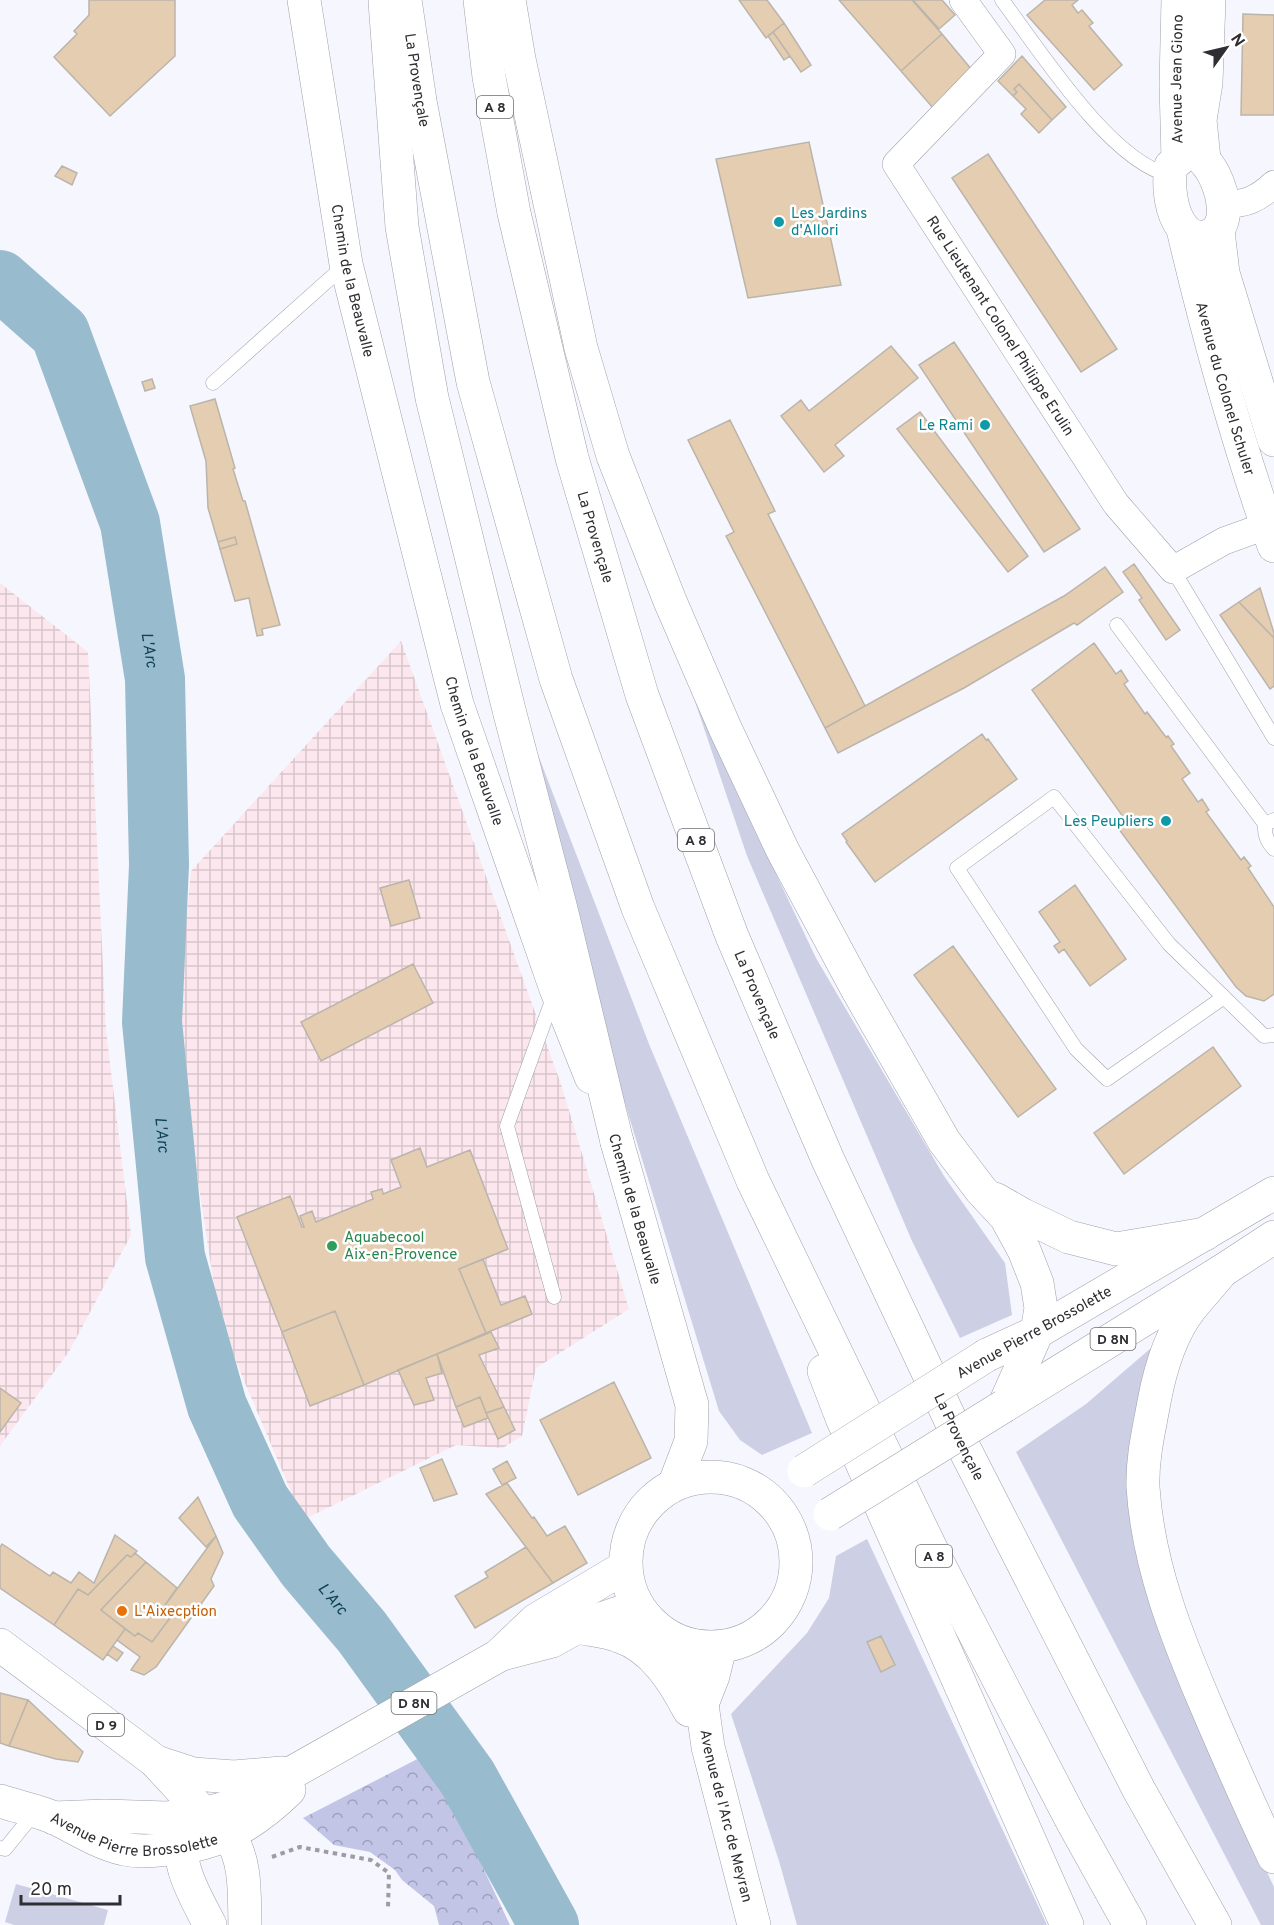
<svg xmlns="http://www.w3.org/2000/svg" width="1274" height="1925" font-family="Overpass,sans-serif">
  <defs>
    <pattern id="industrial-grid" width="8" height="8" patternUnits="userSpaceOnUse" patternTransform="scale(1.5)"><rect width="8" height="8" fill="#fce7ef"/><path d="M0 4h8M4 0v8" fill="none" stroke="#d8c6cd"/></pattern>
    <pattern id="forest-crowns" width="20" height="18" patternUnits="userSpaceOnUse" patternTransform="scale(1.5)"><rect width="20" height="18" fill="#c2c5e6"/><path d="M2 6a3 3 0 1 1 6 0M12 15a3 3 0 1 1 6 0" fill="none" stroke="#9ea0bb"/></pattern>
  </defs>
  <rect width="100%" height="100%" fill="#f6f7fe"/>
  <path fill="url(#industrial-grid)" d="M0,583L88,652L106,1030L131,1235L70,1350L0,1446Z
    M401,641L561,1084L629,1309L536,1368L522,1436L503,1448L456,1445L303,1520L220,1324L175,1032L191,871Z"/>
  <path fill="#cdcfe5" d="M681,660L738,794L816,958L944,1176L1005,1263L1012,1315L960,1338L912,1241L747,856Z
    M532,739L649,1044L812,1433L762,1455L740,1440L719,1411L620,1087Z
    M1151,1348L1132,1431L1135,1530L1219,1770L1274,1887V1925H1261L1016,1452L1086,1404Z
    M867,1539L1047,1925H797L779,1861L731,1714L807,1633L829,1598L836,1556Z
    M16,1884L108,1910L104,1925H14L5,1922Z"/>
  <path fill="url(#forest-crowns)" d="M429,1753L510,1925H439L434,1906L402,1880L395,1870L370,1852L334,1845L303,1818Z"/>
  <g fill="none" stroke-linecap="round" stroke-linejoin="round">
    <path stroke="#98bcce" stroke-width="60" id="s1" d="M0,280L60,333L130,523L155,679L159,865L152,1022L175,1257L217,1406L260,1501L306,1566L362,1632L467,1777L549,1925"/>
  </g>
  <path fill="#e4cdb1" stroke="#bbb4ab" stroke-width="1.5" d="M89,0H175V56L110,116L54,57L77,34L74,31L89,15Z
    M739,0H767L784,23L766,38Z
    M839,0H912L942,34L901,71Z
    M913,0H942L955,15L939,29Z
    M1045,0H1078L1072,5L1078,13L1082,10L1093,23L1089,26L1122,65L1094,90L1027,15Z
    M1243,14L1274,15V115H1241Z
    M784,23L811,65L801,72L773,32Z
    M773,32L790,56L784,60L768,36Z
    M942,34L972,70L933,108L901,71Z
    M1022,56L1066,107L1052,120L1019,84L1014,89L1017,92L1013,96L998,81Z
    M1019,84L1052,120L1039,133L1021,114L1026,109L1013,96L1017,92L1014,89Z
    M809,142L841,285L748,298L716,159Z
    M988,154L1117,349L1081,372L952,178Z
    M62,166L77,173L72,185L55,176Z
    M954,342L1080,529L1044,552L919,365Z
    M891,346L918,378L835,445L844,456L824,472L781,416L801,400L809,411Z
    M152,379L155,388L145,391L142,382Z
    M215,399L235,468L233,469L243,501H245L280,625L262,629L263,635L257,636L249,598L235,601L220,549L237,544L235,537L218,542L208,508L206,461L190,406Z
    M920,412L1028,556L1008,572L897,429Z
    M730,420L775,511L768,514L865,706L825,728L726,536L734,532L688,440Z
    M235,537L237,544L220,549L218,542Z
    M1134,564L1180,630L1166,640L1139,600L1142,598L1123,572Z
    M1105,567L1123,592L1077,625L1074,623L964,688L838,753L825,728L1064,596Z
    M1260,588L1274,633V638L1239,602Z
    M1239,602L1274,638V686L1270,689L1220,615Z
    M1094,643L1116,674L1121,670L1128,681L1124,684L1145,714L1147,712L1166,737L1168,736L1174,744L1171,746L1190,773L1182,779L1198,802L1202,799L1209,810L1206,812L1241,860L1244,857L1251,866L1248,868L1274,907V994L1264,1001L1246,996L1236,987L1115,824L1124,818L1032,690Z
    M982,734L986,740L988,739L1017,779L875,882L846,842L847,841L842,834Z
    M409,880L420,918L391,926L380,888Z
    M1075,885L1126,959L1090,986L1064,949L1059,953L1054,946L1060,942L1039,912Z
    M953,946L1056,1089L1018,1117L914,975Z
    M413,964L433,1003L321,1061L301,1022Z
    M1213,1047L1241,1086L1124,1174L1094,1133Z
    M420,1148L427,1167L470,1150L508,1249L459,1269L486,1333L364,1385L335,1311L282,1332L237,1217L290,1196L302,1227H304L300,1216L312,1211L316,1222L373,1199L371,1192L382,1189L383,1194L401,1187L391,1160Z
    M483,1259L501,1305L525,1296L532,1314L486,1333L459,1269Z
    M335,1311L364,1385L310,1406L282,1332Z
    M491,1332L499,1348L479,1355L504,1407L486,1413L480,1397L456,1407L437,1354Z
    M437,1354L442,1373L426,1378L434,1400L414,1405L398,1370Z
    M614,1382L651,1458L578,1495L540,1420Z
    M0,1388L21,1403L0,1432Z
    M480,1397L488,1418L464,1427L456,1407Z
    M504,1407L515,1430L498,1439L486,1413Z
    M442,1459L457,1494L434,1501L420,1468Z
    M507,1461L516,1478L502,1485L493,1469Z
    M507,1483L532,1518L534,1517L547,1536L565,1526L587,1563L553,1583L486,1494Z
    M198,1497L216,1536L206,1547L179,1518Z
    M115,1535L137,1551L131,1557L127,1555L88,1595L78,1589L54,1625L0,1588V1547L2,1544L50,1576L53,1572L71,1583L79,1572L94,1583Z
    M216,1536L223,1553L211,1579L214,1586L156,1667L144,1675L131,1670L140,1657L117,1640L125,1629L135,1636L138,1633L152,1642L170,1618L160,1612Z
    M526,1547L553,1583L475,1628L455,1596L488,1577L485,1572Z
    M135,1553L146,1562L101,1610L125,1629L103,1660L54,1625L78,1589L88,1595L127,1555L131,1557Z
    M146,1562L177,1588L160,1612L170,1618L152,1642L138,1633L135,1636L101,1610Z
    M881,1636L895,1665L881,1672L867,1642Z
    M113,1646L123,1653L117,1661L107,1654Z
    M0,1693L28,1700L9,1746L0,1743Z
    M28,1700L83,1752L78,1762L56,1759L9,1746Z"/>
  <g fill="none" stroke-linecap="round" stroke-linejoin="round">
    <g stroke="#9fa0aa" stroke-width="15">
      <path id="service" d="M1002,0C1038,48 1111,163 1170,175
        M213,383L344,266
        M1173,570L1274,738
        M1117,625L1265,824
        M1274,820L1265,824C1264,834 1267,842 1274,849
        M1224,997L1107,1079L1076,1049L957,868L1054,797L1169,944L1264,1036L1274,1035
        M554,1297L507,1126L554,995
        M0,1848L5,1849L35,1812"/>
    </g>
    <g stroke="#9fa0aa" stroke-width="28">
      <g id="minor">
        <path id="s2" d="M963,0L1002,54L896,164L1116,504L1173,570L1224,541L1274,523"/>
        <path d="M1223,204C1245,205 1258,199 1274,184"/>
      </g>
    </g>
    <g stroke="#9fa0aa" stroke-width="34">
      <g id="tertiary">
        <path id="s3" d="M304,0L346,264L457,704L556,989L591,1077"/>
        <path d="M210,1925C197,1899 170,1857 187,1829C191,1823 199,1818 204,1814C212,1821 223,1828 229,1836C247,1860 244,1897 245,1925"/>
      </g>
    </g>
    <g stroke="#9fa0aa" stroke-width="34">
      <g id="secondary">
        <path d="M1194,152C1209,162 1216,176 1221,193C1223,202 1225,212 1222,221C1217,239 1195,243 1183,228C1170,212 1168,185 1171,166L1185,154Z"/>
        <path id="s4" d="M1178,159L1176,84L1178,0"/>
        <path d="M1204,159L1200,120L1206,83L1209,0"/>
        <path id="s5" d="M1183,229C1208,336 1238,443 1274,546"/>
        <path d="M1218,231L1223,273L1274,440"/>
        <path d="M617,1142L692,1405L691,1441L675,1483"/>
        <path d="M577,1627C591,1630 606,1631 619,1636C653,1647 674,1681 689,1710"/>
        <path id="s6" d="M678,1641L702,1704L708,1747L754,1925"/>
        <path d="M702,1704L713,1676L720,1647"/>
      </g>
    </g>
    <g stroke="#9fa0aa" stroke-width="34">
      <g id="primary">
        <path d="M987,1355L1037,1332L1274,1193"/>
        <path d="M1004,1406L1222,1271L1274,1237"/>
        <circle cx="711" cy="1562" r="85"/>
        <path d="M0,1645L155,1761L204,1814"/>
        <path d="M502,1654L552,1641L577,1627L627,1610L641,1613"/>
        <path d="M156,1762L193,1774L234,1777L282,1773"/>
        <path id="s7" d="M0,1801C18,1807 40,1811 57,1819C79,1830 99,1843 124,1849C138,1852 155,1851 169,1849C220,1844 253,1825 289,1790"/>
        <path d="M54,1818L105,1816L167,1818L204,1814L228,1807L256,1793L498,1656L536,1620L625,1567"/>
      </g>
    </g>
    <g stroke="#9fa0aa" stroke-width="34">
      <g id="motorway">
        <path id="s8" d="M405,0L420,101L473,382L556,679L638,908L753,1181L935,1557L1071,1819L1130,1925"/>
        <path id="s9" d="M480,0L489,77L514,213L572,458L642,695L732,936L828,1160L959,1438L1139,1790L1215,1925"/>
        <path d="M509,0L519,59L581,348L613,456L670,601L725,728L783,851L856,987L944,1141L981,1190L1006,1217L1024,1250L1037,1283L1041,1308L1037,1332L1004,1406"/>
        <path d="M385,2L402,227L432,398L509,710L561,909L617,1142"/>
        <path d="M995,1199L1023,1215L1069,1237L1116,1249L1205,1234"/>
        <path d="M1222,1271C1212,1284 1200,1296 1190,1309C1170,1335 1160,1370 1154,1402C1149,1430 1142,1458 1143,1487C1148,1566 1178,1640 1209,1712C1230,1761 1251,1809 1274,1857"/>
        <path d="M824,1371L842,1418L1067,1925"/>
      </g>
    </g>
    <path stroke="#9c9ca2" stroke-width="4" stroke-dasharray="4.5 4.5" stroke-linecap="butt" d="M272,1857L300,1847L371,1860L389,1873L388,1907"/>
    <use href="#service" stroke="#fff" stroke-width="14"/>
    <use href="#minor" stroke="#fff" stroke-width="27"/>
    <use href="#tertiary" stroke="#fff" stroke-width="33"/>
    <use href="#secondary" stroke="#fff" stroke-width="33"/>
    <use href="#primary" stroke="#fff" stroke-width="33"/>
    <use href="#motorway" stroke="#fff" stroke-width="33"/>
    <g stroke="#9fa0aa" stroke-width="34" stroke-linecap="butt">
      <path id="primary-bridge" d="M804,1471L987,1355
        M830,1514L1004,1406"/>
    </g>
    <use href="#primary-bridge" stroke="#fff" stroke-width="33"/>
  </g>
  <g fill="#0f9aa8" stroke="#fff" stroke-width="2">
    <circle cx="779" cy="222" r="6"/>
    <circle cx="985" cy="425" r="6"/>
    <circle cx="1166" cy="821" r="6"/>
  </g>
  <circle fill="#2e9e5b" stroke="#fff" stroke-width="2" cx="332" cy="1246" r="6"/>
  <circle fill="#e8710a" stroke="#fff" stroke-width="2" cx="122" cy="1611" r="6"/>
  <g text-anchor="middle" stroke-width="5" stroke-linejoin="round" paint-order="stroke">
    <g fill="#fff" stroke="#6d6d70" stroke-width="1.5">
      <rect x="477" y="96" width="36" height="22" rx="4.5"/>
      <rect x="678" y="829" width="36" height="22" rx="4.5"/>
      <rect x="1090.5" y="1328" width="45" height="22" rx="4.5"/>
      <rect x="916" y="1545" width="36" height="22" rx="4.5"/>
      <rect x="391.5" y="1692" width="45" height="22" rx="4.5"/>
      <rect x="88" y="1714" width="36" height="22" rx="4.5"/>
    </g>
    <g font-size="14" font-weight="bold" fill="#2f2f33">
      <text x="495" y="112">A 8</text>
      <text x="696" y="845">A 8</text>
      <text x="1113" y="1344">D 8N</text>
      <text x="934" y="1561">A 8</text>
      <text x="414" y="1708">D 8N</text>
      <text x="106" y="1730">D 9</text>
    </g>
    <g font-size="15" fill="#2f2f33" stroke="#fff">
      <text dy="5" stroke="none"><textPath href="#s8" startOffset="81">La Provençale</textPath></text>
      <text dy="5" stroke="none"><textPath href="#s4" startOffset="80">Avenue Jean Giono</textPath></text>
      <text dy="5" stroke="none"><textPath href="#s3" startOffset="285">Chemin de la Beauvalle</textPath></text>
      <text dy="5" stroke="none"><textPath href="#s2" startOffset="412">Rue Lieutenant Colonel Philippe Erulin</textPath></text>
      <text dy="5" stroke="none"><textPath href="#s5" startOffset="165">Avenue du Colonel Schuler</textPath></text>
      <text dy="5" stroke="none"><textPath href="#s9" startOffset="550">La Provençale</textPath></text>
      <text dy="5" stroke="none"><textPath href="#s3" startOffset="771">Chemin de la Beauvalle</textPath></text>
      <text dy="5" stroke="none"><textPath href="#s9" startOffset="1036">La Provençale</textPath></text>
      <text transform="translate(635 1209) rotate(74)" y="5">Chemin de la Beauvalle</text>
      <text transform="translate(1034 1332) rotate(-29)" y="5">Avenue Pierre Brossolette</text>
      <text dy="5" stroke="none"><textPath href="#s9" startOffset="1522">La Provençale</textPath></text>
      <text dy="5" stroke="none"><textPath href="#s6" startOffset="182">Avenue de l'Arc de Meyran</textPath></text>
      <text dy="5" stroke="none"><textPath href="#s7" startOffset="141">Avenue Pierre Brossolette</textPath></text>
    </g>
    <g font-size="15" fill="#0d838f" stroke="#fff" text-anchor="end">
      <text x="791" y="218" text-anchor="start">Les Jardins<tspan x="791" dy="17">d'Allori</tspan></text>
      <text x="973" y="430">Le Rami</text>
      <text x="1154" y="826">Les Peupliers</text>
    </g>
    <g font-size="15" fill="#27864d" stroke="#fff" text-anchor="start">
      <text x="344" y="1242">Aquabecool<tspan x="344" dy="17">Aix-en-Provence</tspan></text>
    </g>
    <g font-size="15" fill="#c56008" stroke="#fff" text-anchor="start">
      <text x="134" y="1616">L'Aixecption</text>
    </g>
    <g font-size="16" font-style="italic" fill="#104155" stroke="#fff">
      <text dy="6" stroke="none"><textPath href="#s1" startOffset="411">L'Arc</textPath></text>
      <text dy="6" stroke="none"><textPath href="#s1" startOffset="897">L'Arc</textPath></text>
      <text dy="6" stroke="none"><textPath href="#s1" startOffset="1401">L'Arc</textPath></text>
    </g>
  </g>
  <g transform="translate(1226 48) rotate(56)" stroke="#ffffff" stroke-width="4.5" paint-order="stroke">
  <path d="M0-4.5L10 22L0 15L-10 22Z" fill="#2f2f33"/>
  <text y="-9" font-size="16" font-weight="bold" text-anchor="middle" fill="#2f2f33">N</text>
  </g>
  <path d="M21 1895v9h99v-9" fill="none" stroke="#2f2f33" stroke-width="3"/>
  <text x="30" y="1895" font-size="18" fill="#2f2f33" stroke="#ffffff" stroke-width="4.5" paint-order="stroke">20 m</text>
</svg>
